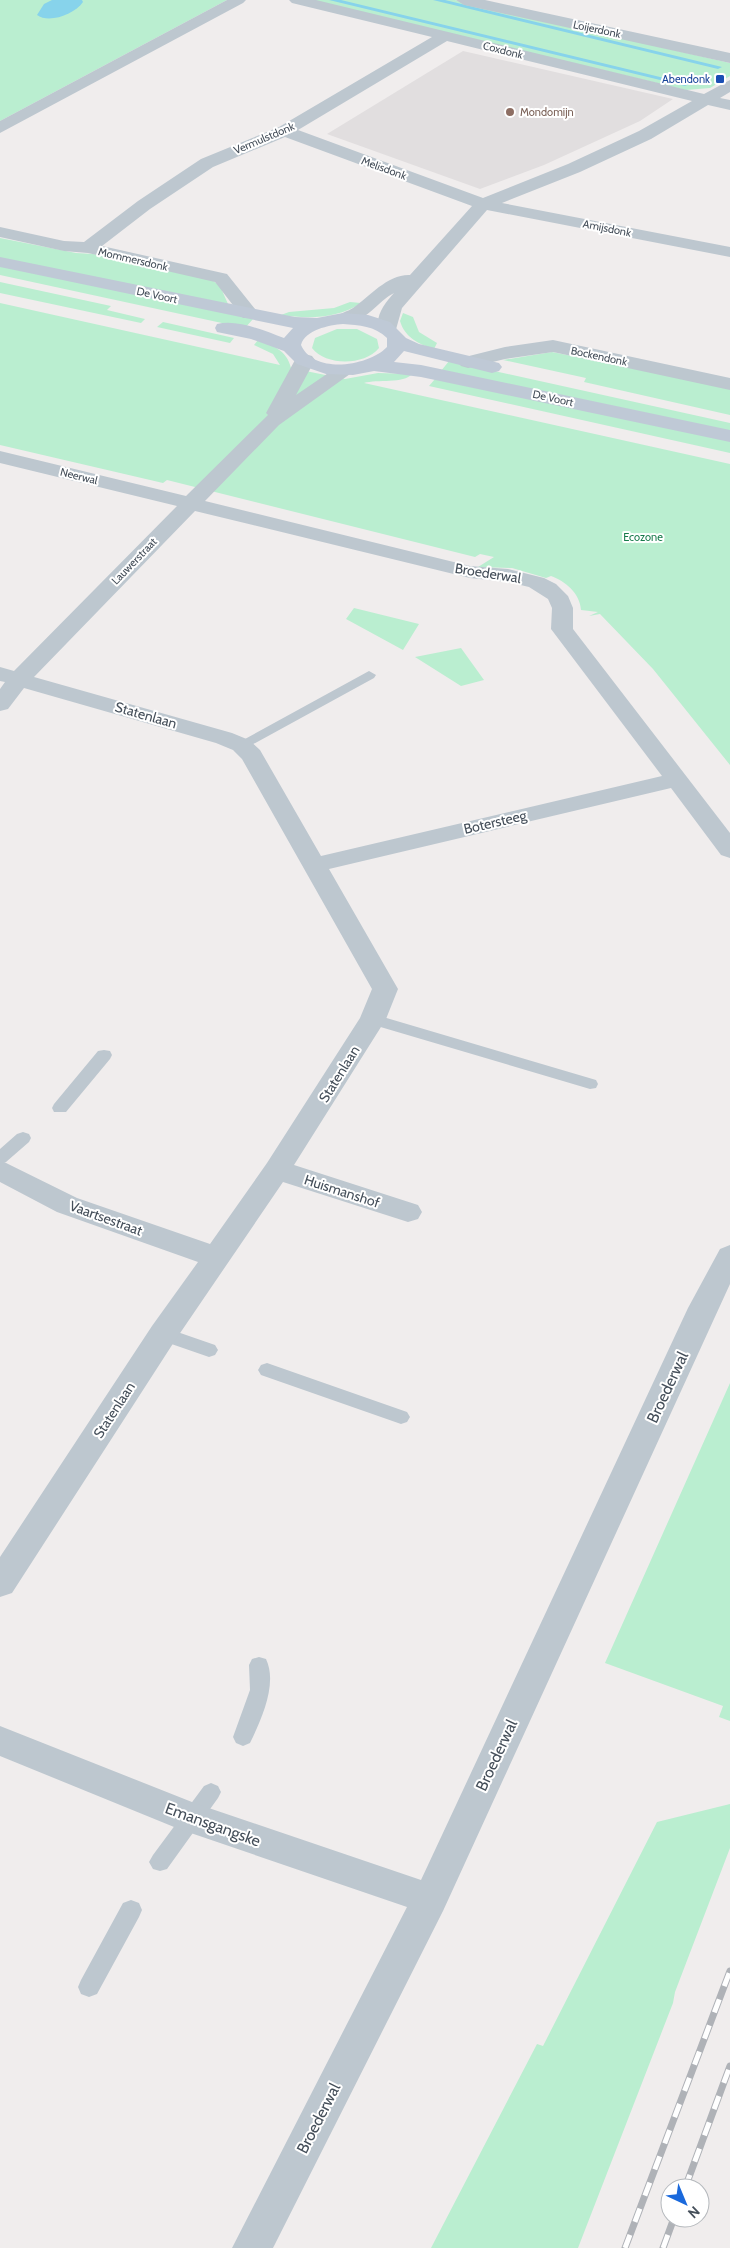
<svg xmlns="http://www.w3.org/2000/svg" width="730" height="2248" font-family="Cabin,sans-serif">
  <rect width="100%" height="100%" fill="#f0eded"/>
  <path fill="#e1dedf" d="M463,51L673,99L640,121L544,165L480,189L327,134Z"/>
  <path fill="#baeed0" d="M0,0H227L0,121Z
    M310,0H455L730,63V76L710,88L686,90Z
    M0,238L76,253L93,254L212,280L220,286L228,304L0,258Z
    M0,265L253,319L245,328L0,275Z
    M0,282L111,306L107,310L145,319L141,323L0,293Z
    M350,302L361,303C337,319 308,319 281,315L289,312L334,308Z
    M0,303L280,365L273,354L254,345L258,340C273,346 287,350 291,368L345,379L378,373L412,374C404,384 377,379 364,383L730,464V765L653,669L600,614L589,616L598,612L581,610C580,593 565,581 551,576L546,578L512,568L478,567L494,557L480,554L475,557L167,480L163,483L0,445Z
    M403,313L413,317L419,332L437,343L434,349C419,344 405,338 400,321Z
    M163,322L234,338L230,343L157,327Z
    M337,329H357L377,339L379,348C364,366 326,366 312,348L315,338Z
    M552,352L730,388V415L584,382L586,378L503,360Z
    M449,361L730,423V431L441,371Z
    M435,379L730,439V453L429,386Z
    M354,608L419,624L403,650L346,619Z
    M461,648L484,680L461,686L415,657Z
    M730,1383V1721L719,1717L723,1706L605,1663Z
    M730,1804V1848L675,1992L673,2003L578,2248H431L537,2044L543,2046L657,1822Z"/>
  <path fill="#87d3eb" d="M52,0H82L83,2C75,14 49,24 37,15L44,4Z"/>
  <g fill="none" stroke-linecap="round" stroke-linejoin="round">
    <path fill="#87d3eb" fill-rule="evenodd" d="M329,0H341L689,84L685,86Z
      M433,0H445L722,67L718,69Z"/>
    <path fill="#bdc7cf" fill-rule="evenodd" d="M369,671L376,675L374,678L246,748H236L234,745Z
      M373,1014L596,1080L598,1084L596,1088L590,1089L367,1023L365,1019L367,1015Z
      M104,1050L110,1051L112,1055L110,1059L66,1112H54L52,1108L54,1104L98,1051Z
      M23,1132L29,1134L31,1138L29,1142L6,1162L0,1164V1149L17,1134Z
      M163,1327L215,1345L218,1350L215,1355L209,1357L157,1339L154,1334L157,1329Z
      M267,1363L407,1412L410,1417L407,1422L401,1424L261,1375L258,1370L261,1365Z
      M259,1657L266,1659C278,1684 261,1720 250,1743L243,1746L236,1743L233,1737L250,1690L249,1665L252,1659Z
      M211,1783L218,1786L221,1792L218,1798L167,1869L160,1871L153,1869L149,1862L153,1855L204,1786Z
      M131,1900L139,1903L142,1910L139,1917L97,1994L89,1997L81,1994L78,1987L81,1980L123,1903Z"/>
    <path fill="#bdc7cf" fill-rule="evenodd" d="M227,0H246L243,3L0,133V121Z
      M289,0H316L704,94L730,80V92L720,98L730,100V110L708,105L651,139L580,172L502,203L730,247V257L487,210L402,308L395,333H381C372,319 385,303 394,293C376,302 363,328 339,322L337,318C341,312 347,312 353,308C370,296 388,274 410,275L472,206L285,137L213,167L150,209L102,246L227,274L259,314L257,318H243L215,282L88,253L64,251L0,237V227L64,241L84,242L138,201L201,159L279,127L432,37L292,3ZM447,41L692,101L639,131L568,164L483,198L298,130Z
      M456,0H485L730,53V63L464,5Z
      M553,340L730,378V390L553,352L505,359L468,368L461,366L458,362L461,358L505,347Z
      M305,354L312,356L315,360L296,395L340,365H354L357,369L279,425L205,501L470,566L508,569L544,578L556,584L568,596L573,608V629L730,833V858L721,855L671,788L329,869L398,989L386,1019L294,1165L418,1205L422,1212L418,1219L408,1222L283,1182L174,1342L12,1593L0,1597V1557L152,1326L198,1262L57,1212L0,1182V1160L77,1198L210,1244L267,1163L360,1018L372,989L242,759L233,750L216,743L24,688L8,709L0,711V689L5,682L0,681V667L14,671L177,506L0,463V451L186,496L268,415L266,413L295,360L298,356ZM195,511L470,578L508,582L529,587L548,599L552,608L551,629L662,776L321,856L260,750L249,740L232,733L34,677Z
      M730,1245V1284L443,1911L273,2248H232L407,1907L179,1829L0,1756V1726L197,1804L421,1880L688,1308L720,1249Z"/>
    <path fill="#bfc9d6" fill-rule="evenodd" d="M0,257L295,317L317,318L343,313L368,315L390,322L406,338L419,344L499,363L502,367L499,371L492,373L404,351L394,362L421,365L730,430V442L421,377L374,371L353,375L326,374L297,364L284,351L251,339L217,332L215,328L217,324C238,319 265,331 284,338L293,328L0,267ZM343,324C359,325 375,326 387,338V347C369,366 314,375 301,345C305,330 329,325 343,324Z"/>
    <g stroke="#afb2b7" stroke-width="7">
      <path id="rail" d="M685,2188L730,2066
        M625,2248L730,1971
        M663,2248L674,2218"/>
    </g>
    <use href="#rail" stroke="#fff" stroke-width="5" stroke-dasharray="14" stroke-linecap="butt"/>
  </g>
  <rect fill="#1a4fb4" stroke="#fff" stroke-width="2" x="715" y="74" width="10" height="10" rx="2.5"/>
  <circle fill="#8d6e63" stroke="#fff" stroke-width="2" cx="510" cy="112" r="5"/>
  <g text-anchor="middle" stroke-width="4" stroke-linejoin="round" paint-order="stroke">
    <g font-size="11" fill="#454f5a" stroke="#fff">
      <text transform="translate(597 29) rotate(12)" y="4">Loijerdonk</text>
      <text transform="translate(503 50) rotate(14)" y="4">Coxdonk</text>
      <text transform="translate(264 138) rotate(-23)" y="4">Vermulstdonk</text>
      <text transform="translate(384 168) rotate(20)" y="4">Melisdonk</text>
      <text transform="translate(607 228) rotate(11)" y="4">Amijsdonk</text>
      <text transform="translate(133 259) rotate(13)" y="4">Mommersdonk</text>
      <text transform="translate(157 295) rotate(12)" y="4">De Voort</text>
      <text transform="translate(599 356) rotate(12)" y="4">Bockendonk</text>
      <text transform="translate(553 398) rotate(12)" y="4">De Voort</text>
      <text transform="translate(79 476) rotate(14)" y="4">Neerwal</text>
      <text transform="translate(134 561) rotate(-46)" y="4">Lauwerstraat</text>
    </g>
    <g font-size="11" fill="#164399" stroke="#fff" text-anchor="end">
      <text x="710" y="83">Abendonk</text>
    </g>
    <g font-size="11" fill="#785e54" stroke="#fff" text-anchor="start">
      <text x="520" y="116">Mondomijn</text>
    </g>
    <g font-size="11" fill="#177a4b" stroke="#fff">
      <text x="643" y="541">Ecozone</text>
    </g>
    <g font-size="14" fill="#454f5a" stroke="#fff">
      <text transform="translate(488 573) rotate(9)" y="5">Broederwal</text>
      <text transform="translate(146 715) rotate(16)" y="5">Statenlaan</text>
      <text transform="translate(495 822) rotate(-13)" y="5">Botersteeg</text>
      <text transform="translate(339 1074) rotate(-58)" y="5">Statenlaan</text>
      <text transform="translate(342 1191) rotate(18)" y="5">Huismanshof</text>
      <text transform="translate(106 1218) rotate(20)" y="5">Vaartsestraat</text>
      <text transform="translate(114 1410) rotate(-57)" y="5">Statenlaan</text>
    </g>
    <g font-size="16" fill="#454f5a" stroke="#fff">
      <text transform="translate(667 1387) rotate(-65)" y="6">Broederwal</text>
      <text transform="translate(496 1755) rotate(-65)" y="6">Broederwal</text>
      <text transform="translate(213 1824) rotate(20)" y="6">Emansgangske</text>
      <text transform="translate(318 2118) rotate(-63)" y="6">Broederwal</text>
    </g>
  </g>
  <g transform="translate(685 2203) rotate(136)"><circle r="24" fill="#ffffff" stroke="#b5b9bd"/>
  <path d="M0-4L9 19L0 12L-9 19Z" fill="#1a69dc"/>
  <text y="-8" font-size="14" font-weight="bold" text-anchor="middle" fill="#454f5a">N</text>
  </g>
</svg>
